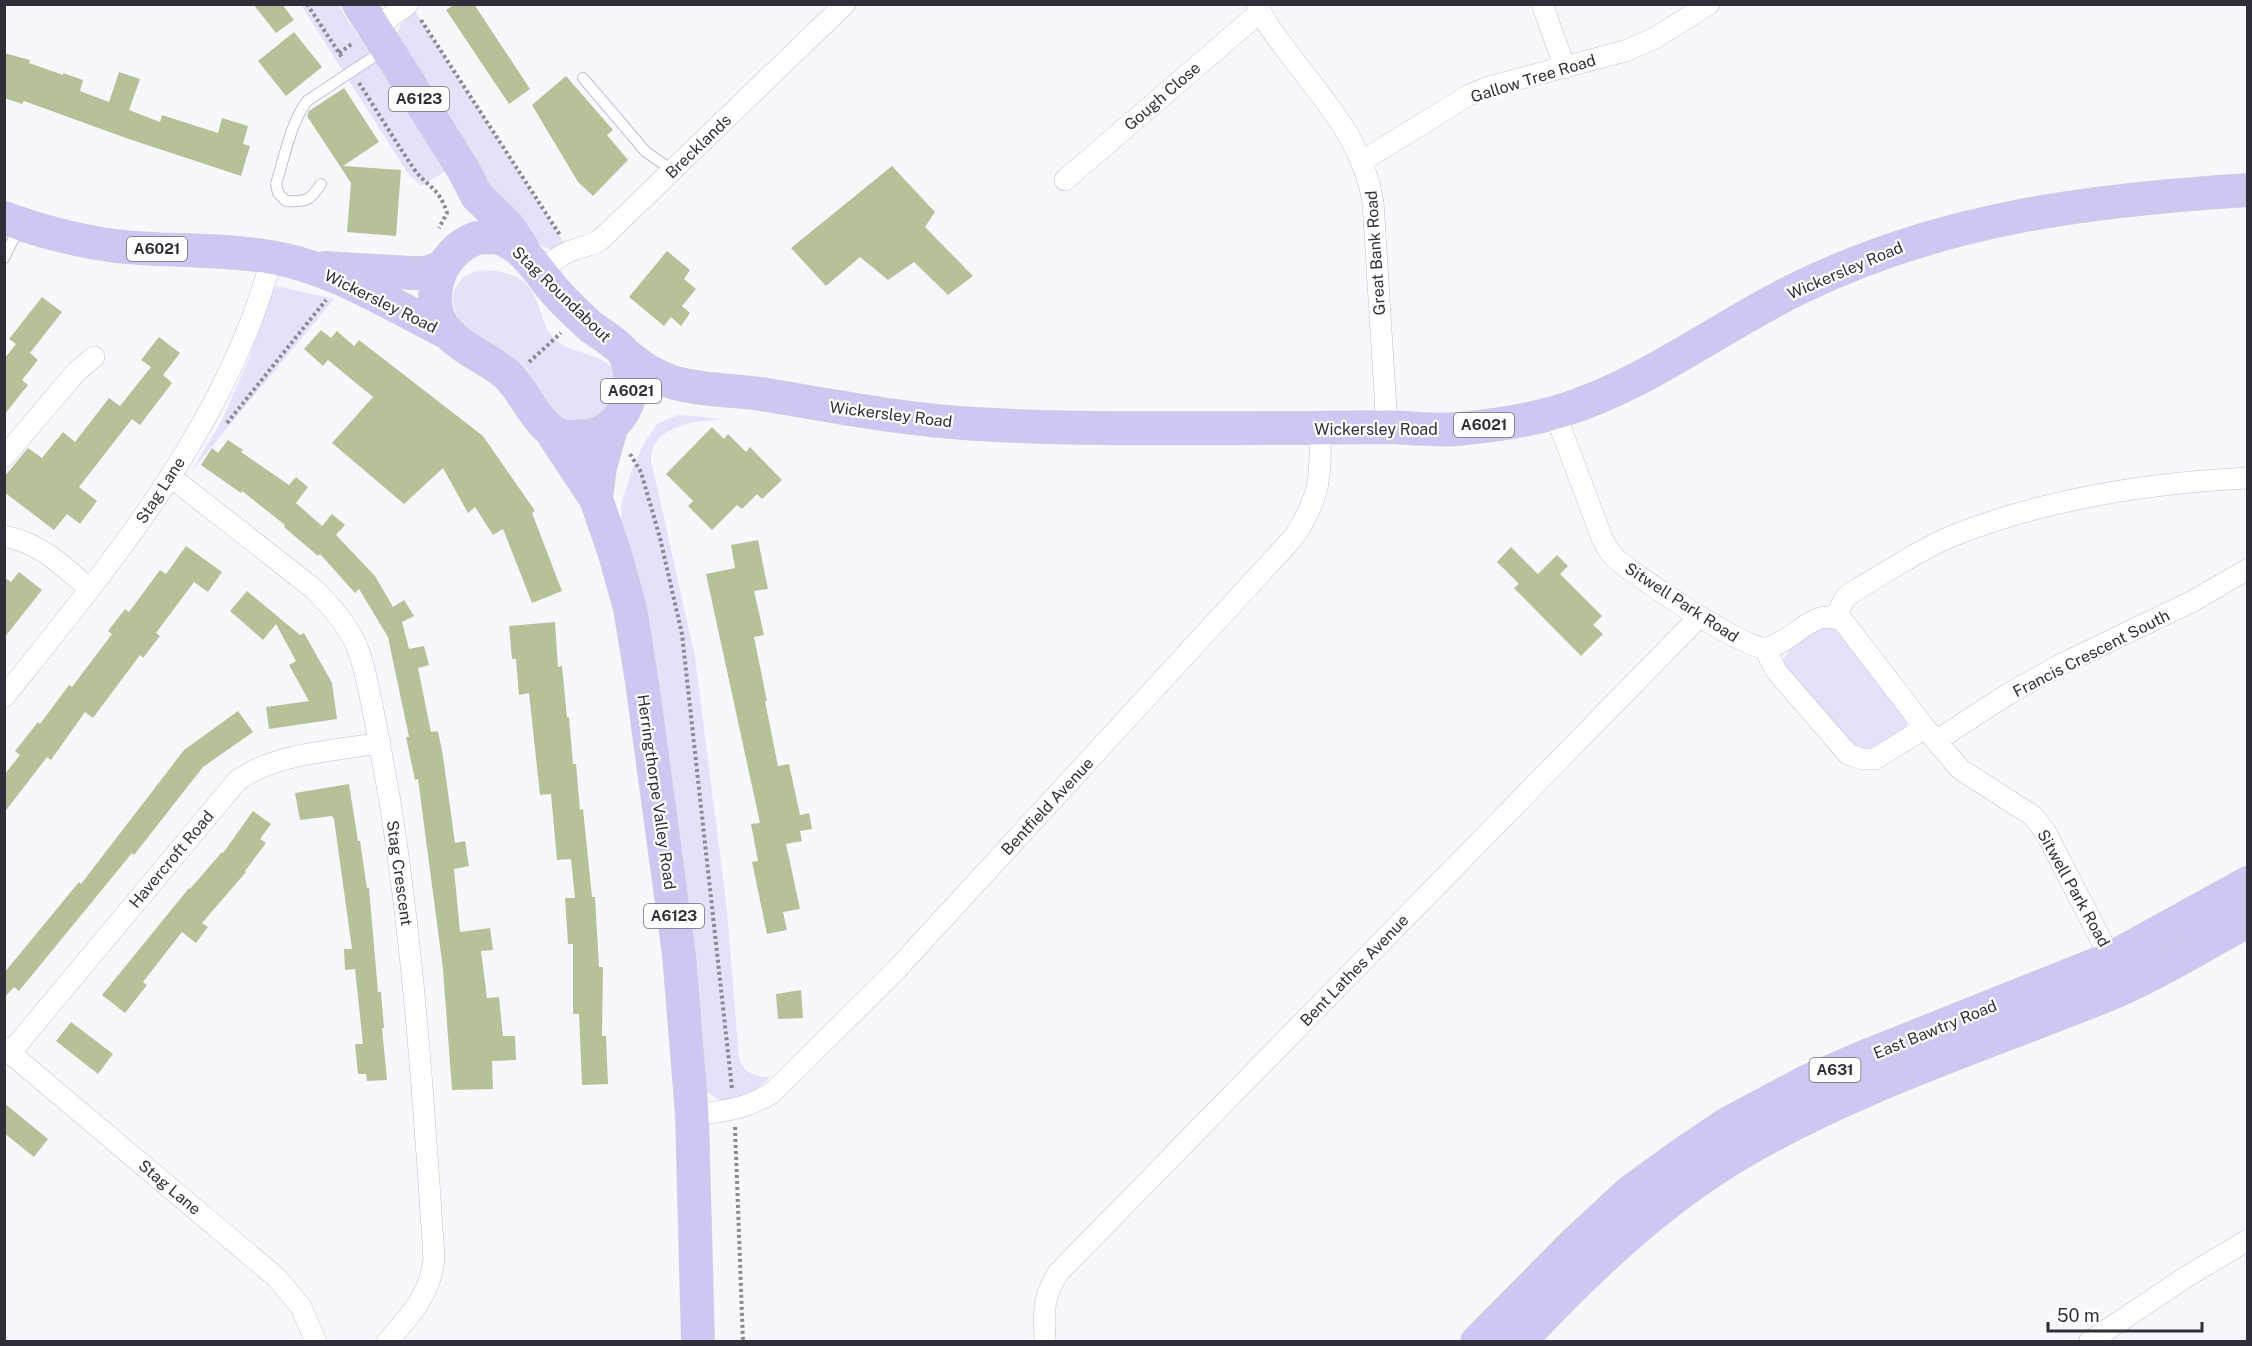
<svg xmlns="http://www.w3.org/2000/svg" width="2252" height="1346" font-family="'Public Sans',sans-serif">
  <rect width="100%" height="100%" fill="#f8f7fd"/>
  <path fill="#e3e2fa" d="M301,5H338L446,171L421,186L407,172Z
    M415,11L566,246L550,249L540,245L502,202L405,58C394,33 393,29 415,11Z
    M485,270C505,271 527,277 535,297C542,311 542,326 554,338C574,359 627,351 614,392C608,410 596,419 579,426L558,416L523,367L458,321L452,297L456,287L462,278L474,272Z
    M276,286L334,299L191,472L222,420L250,356L272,291Z
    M678,415L725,419C702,421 667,422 654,446C652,449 651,456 651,460L695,657L727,910L739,1059C745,1074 755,1077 770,1077C749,1100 731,1114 704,1089L622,534L621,505L632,469L645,442L657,424Z
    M1825,625L1835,626L1906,715L1907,725L1905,731L1873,751L1855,749L1782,665C1788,644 1808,636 1825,625Z"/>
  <path fill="#b5c297" d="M253,4H282L294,20L276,33Z
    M455,4H474L530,89L509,104L446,10Z
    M294,32L322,67L286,96L258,61Z
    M4,53L30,60L29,63L63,75V73L83,80L80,91L109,102L119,72L140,79L129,110L160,122L162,115L218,133L222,118L248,126L243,144L250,146L241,176L126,138L24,101L22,104L4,98Z
    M566,76L613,130L607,135L628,160L593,196L578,182L532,105Z
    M344,88L379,142L343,166L401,170L396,236L347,232L351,183L307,116L309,111Z
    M892,166L935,212L925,227L973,276L948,295L914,262L888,280L860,257L826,286L791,248Z
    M667,251L690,270L684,279L696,289L682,306L690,313L681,326L671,317L664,326L629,297Z
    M42,297L62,312L30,353L38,360L22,380L28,385L4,415V359L16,344L9,339Z
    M321,330L331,338L337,331L354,346L359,340L483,436L535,511L532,513L562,591L532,603L503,529L493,535L475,507L468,513L443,468L404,504L332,443L373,397L328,360L323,366L304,349Z
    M159,337L180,353L163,375L172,383L140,425L132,419L79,487L97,501L80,524L67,514L54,530L4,492V477L28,448L42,458L63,432L75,442L109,398L120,406L151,367L141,360Z
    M712,427L724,439L728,434L746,452L750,447L782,480L762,499L757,494L742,509L737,505L712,530L688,506L693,501L666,474Z
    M228,440L243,450L241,452L289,485L296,477L308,487L296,503L322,526L332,514L345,525L336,535L375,576L393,607L404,600L414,616L402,622L409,649L424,646L429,665L418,668L431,732L438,731L443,756L455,843L465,841L469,866L454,869L460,932L490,928L493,950L481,951L487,998L499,997L503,1036H515L516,1060L492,1061L493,1089L452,1090L443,969L418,779L415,780L406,737H409L388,637L359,589L355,593L320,554L318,556L284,527L285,525L242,491L241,493L201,465L212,448L218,453Z
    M758,540L768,589L754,591L764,635L754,637L767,701H765L778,766L789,764L800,815L809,813L812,829L800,831L802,841L786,844L800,909L783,912L787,930L767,934L752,862L758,861L751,824L760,823L706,574L735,568L731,545Z
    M186,546L222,572L208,592L194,582L156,633L160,636L143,658L140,655L93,718L85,712L51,760L47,757L4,813V775L20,755L15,751L38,722L40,724L69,685L72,687L112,634L108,631L125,609L129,612L160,570L166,574Z
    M1511,547L1538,574L1557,555L1568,566L1560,574L1602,616L1593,625L1603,634L1581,656L1514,588L1519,584L1497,562Z
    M19,572L42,590L4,638V577L11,582Z
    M247,591L300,635L304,633L332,683L337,719L269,729L266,707L309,701L289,665L296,661L276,624L263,640L230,611Z
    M555,622L558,667L562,666L567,717H569L573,764H576L580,810L583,809L592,897H595L599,967H603L602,1036H606L608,1084L582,1085L579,1014H573V944H568L565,898H575L571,859L557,860L551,794L540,795L529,693L519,695L516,659H512L509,626Z
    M238,711L253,732L203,767L134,855L132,853L19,991L14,987L4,998V973L79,882L81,884L184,750Z
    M349,784L358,841H360L367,888H369L378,992H381L384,1028H382L387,1080L367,1081L366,1074H358L355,1044H363L355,969L345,970L344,949H352L334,819L332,816L300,820L295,793Z
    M253,811L271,824L260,839L266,843L245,871L246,872L202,923L208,927L196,943L182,932L143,982L147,985L125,1013L102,995L189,888L190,889L222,852L223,853Z
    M801,990L803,1018L778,1019L776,994Z
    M71,1022L113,1054L98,1074L56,1041Z
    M4,1103L48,1139L34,1157L4,1133Z"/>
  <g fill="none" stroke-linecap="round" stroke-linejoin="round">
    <g stroke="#c0bed7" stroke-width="12">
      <path id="lane" d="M583,78L646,152L672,170
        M321,184C310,201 306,202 286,201L278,193L276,184C285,156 290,124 307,101L384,50
        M4,258L20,226"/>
    </g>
    <g stroke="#c0bed7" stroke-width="22">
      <path id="street" d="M1257,4C1265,23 1278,39 1290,55C1326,103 1363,141 1373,202L1387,427
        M1542,4L1565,68
        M375,28L408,4
        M1362,161L1469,95L1489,87L1625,51L1655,38L1709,4
        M1065,180L1260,12
        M540,272C549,264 557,257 568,252C578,248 589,246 599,241L845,4
        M1555,413L1602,538C1605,544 1609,552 1614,557C1632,574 1746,651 1766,648C1794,643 1813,605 1843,621L1925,728L1960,769L2033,816L2046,833L2116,969
        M4,457L77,371L94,357
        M171,477L314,589C331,606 348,625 357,647C364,664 367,682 371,700C378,734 384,768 390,802C414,953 424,1105 434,1258C431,1294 410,1316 387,1342
        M4,536C43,544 61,565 90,589
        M1835,617L1846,597L1854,591C1884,574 1914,553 1945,539C2039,500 2146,483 2248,478
        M1764,648L1777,672L1848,754L1862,759H1875L1925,728
        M4,697C112,562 227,426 272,257
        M1936,741L2008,694L2060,665L2193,601L2248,569
        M4,1048L277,1278L301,1307L316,1342
        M10,1053L237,781C274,753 334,751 380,743
        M692,1115C724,1111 744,1110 772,1093L897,969L1293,538C1321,498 1321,475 1320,428
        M1045,1342C1044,1312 1042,1299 1058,1273L1700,616
        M2089,1342L2189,1275L2248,1240"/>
    </g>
    <g stroke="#d6d5d7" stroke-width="34">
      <path id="primary" d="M359,4L463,169L477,196L507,225L523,249
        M4,218C40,231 77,241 115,246C166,252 219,248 270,257C334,267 393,306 450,334
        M495,237C528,245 541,279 564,301C572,309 581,318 590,326C599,333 621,346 625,355C627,358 628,364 629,368C635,395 625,420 600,433C592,436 581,436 573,437C540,440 527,391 506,374C489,359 466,351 450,335C420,305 438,251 477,238C482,237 489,238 495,237Z
        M325,268L412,273H427L442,267
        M625,354C641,367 655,377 675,383C705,391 737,390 767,395C837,407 906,420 976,424C1080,430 1185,428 1289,428C1323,428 1356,427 1390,427C1412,428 1435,431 1458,429C1490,426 1526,421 1557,412C1645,386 1717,328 1797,289C1941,218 2090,200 2248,190
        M551,431L596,499L614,551L630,608L642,682L679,955L692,1115L698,1342
        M596,499L600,467L612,425
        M1477,1342L1574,1244L1630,1192L1681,1155L1727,1124L1806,1082L1869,1055L2112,958L2248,883
        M1519,1342C1586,1271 1659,1200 1744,1151C1838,1096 1942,1059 2043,1020C2070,1009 2097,1000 2123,988C2166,969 2206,943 2248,921"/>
    </g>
    <path stroke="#8b8a92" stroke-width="4" stroke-dasharray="3 3" stroke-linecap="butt" d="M307,4L343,59
      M421,20L560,235
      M339,53L353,43
      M359,83C377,111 395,141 414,169C427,187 439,187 447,213L439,228
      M529,362L561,333
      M227,423L326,300
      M630,454L641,472L660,538L682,634L732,1089
      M735,1127L743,1342"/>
    <use href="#lane" stroke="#fff" stroke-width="10"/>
    <use href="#street" stroke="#fff" stroke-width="21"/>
    <use href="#primary" stroke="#cdc8f2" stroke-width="33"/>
  </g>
  <g text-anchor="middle" stroke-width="4.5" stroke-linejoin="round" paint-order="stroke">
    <g fill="#fff" stroke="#6e6d74" stroke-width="1.5">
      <rect x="389" y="87" width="60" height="24" rx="4.5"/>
      <rect x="127" y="237" width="60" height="24" rx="4.5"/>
      <rect x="601" y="379" width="60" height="24" rx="4.5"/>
      <rect x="1454" y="413" width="60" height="24" rx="4.5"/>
      <rect x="644" y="904" width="60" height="24" rx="4.5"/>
      <rect x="1809.5" y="1058" width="51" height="24" rx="4.5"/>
    </g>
    <g font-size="15" font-weight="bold" fill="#302f39">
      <text x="419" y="104">A6123</text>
      <text x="157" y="254">A6021</text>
      <text x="631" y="396">A6021</text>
      <text x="1484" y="430">A6021</text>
      <text x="674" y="921">A6123</text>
      <text x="1835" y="1075">A631</text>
    </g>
    <g font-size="16" fill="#302f39" stroke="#fff">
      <text transform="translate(1533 78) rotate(-17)" y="6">Gallow Tree Road</text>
      <text transform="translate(1162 96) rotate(-41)" y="6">Gough Close</text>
      <text transform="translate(698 146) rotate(-44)" y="6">Brecklands</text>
      <text transform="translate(1375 253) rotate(-94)" y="6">Great Bank Road</text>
      <text transform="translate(1845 270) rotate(-23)" y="6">Wickersley Road</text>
      <text transform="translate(562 294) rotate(44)" y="6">Stag Roundabout</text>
      <text transform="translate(381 301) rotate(26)" y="6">Wickersley Road</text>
      <text transform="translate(891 414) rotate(7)" y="6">Wickersley Road</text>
      <text x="1376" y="435">Wickersley Road</text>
      <text transform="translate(160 490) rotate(-57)" y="6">Stag Lane</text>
      <text transform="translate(1682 602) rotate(33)" y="6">Sitwell Park Road</text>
      <text transform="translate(2091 653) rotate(-27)" y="6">Francis Crescent South</text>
      <text transform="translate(657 792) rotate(82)" y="6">Herringthorpe Valley Road</text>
      <text transform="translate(1047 806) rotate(-47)" y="6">Bentfield Avenue</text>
      <text transform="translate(171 859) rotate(-50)" y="6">Havercroft Road</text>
      <text transform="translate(400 873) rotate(82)" y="6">Stag Crescent</text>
      <text transform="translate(2074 888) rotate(61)" y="6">Sitwell Park Road</text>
      <text transform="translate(1354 970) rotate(-46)" y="6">Bent Lathes Avenue</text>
      <text transform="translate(1935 1029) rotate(-22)" y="6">East Bawtry Road</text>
      <text transform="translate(170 1187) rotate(40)" y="6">Stag Lane</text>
    </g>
  </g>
  <rect width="2252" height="1346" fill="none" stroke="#302f39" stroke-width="12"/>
  <path d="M2048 1322v9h154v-9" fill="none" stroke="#302f39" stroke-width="3"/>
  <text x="2057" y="1322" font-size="18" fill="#302f39" stroke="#ffffff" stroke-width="4.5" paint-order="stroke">50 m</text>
</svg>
